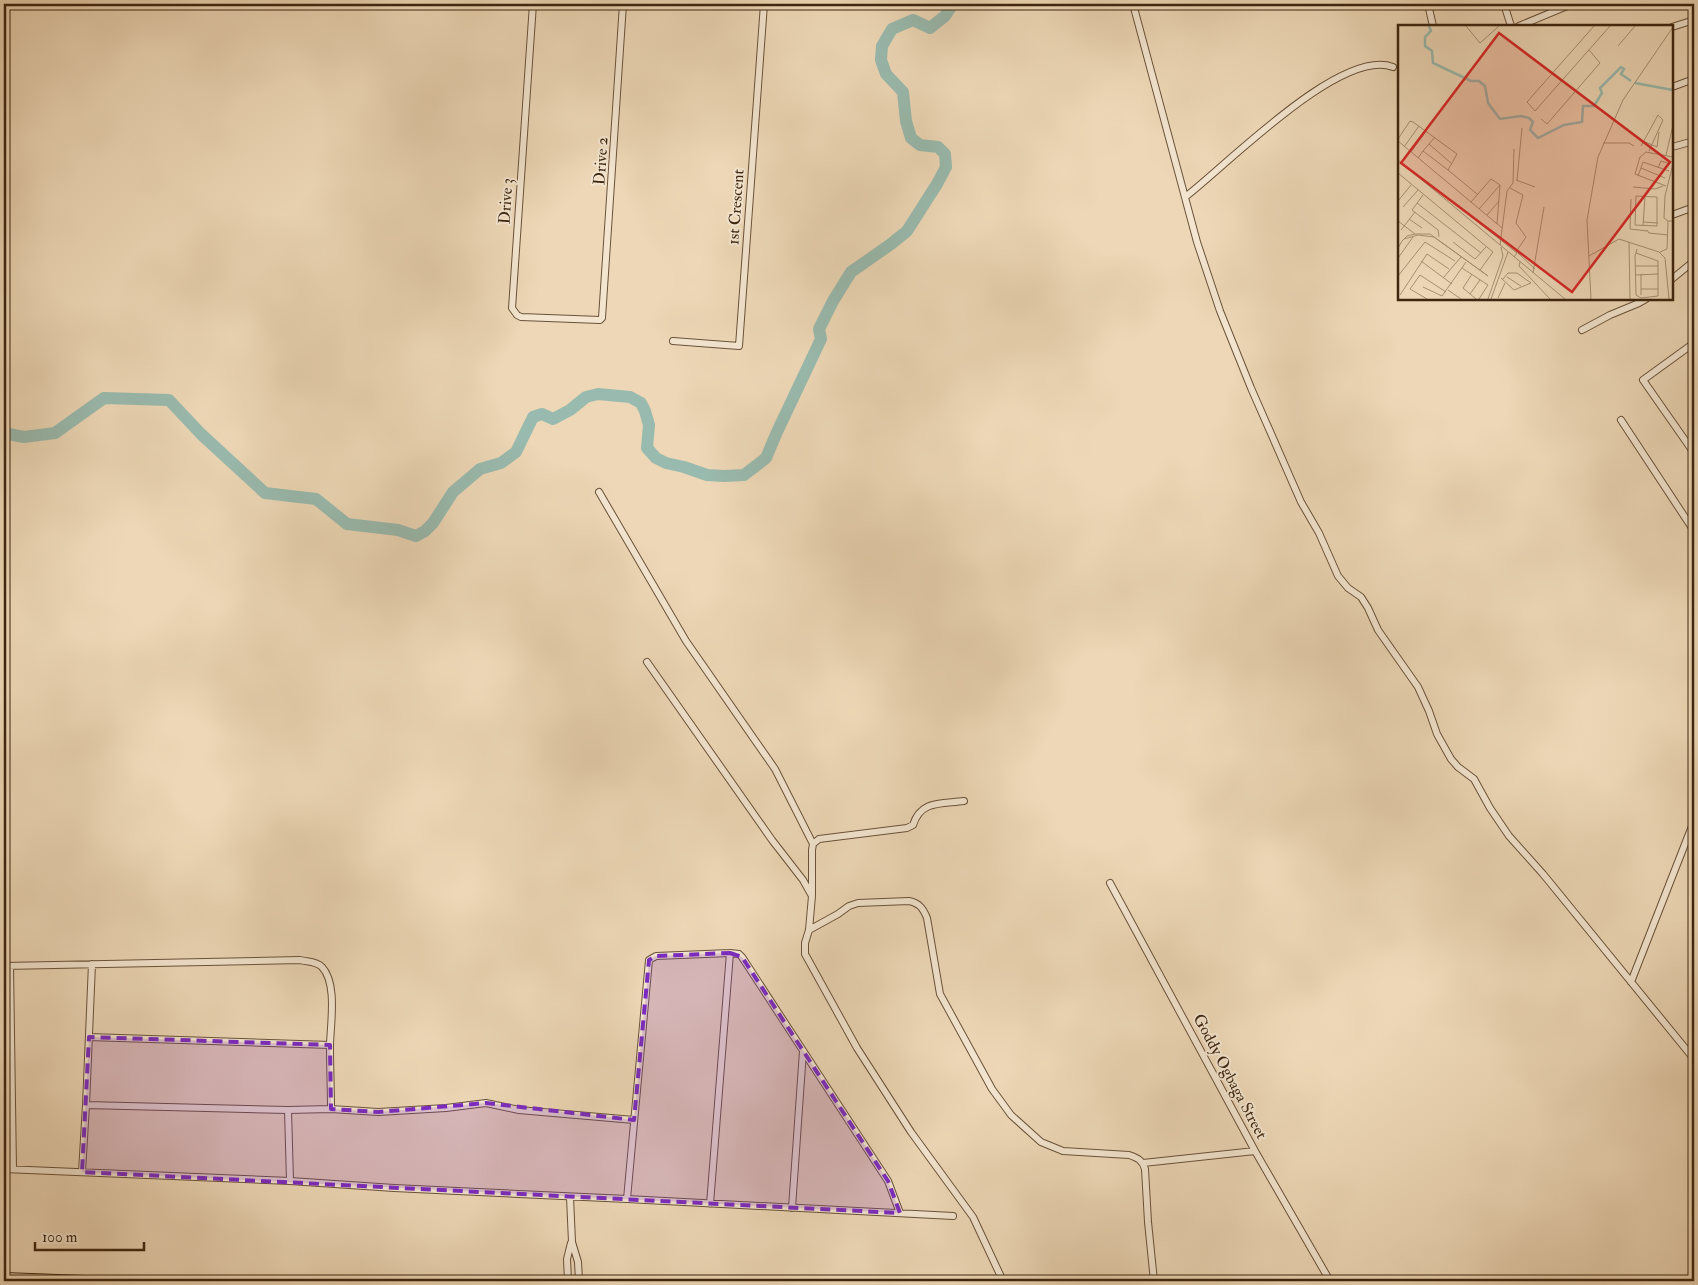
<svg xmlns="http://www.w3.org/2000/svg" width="1698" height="1285" font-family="'IM FELL Double Pica',serif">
  <rect width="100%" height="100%" fill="#edd7b6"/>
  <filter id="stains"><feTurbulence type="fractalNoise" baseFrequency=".004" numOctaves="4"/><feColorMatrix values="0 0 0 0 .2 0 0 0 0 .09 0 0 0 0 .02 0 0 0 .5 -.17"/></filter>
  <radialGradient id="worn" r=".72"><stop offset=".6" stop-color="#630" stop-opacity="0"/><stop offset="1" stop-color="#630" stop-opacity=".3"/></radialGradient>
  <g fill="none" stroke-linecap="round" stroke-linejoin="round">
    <path stroke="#99baae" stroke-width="12" d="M4,433L24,437L55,433L104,398L169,400L201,434L265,493L316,499L347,524L398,530L416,536L425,531L433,523L453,492L480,469L501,463L516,452L533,417L542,414L553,419L570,410L586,397L598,394L630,397L641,403L645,411L649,425L647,448L656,458L666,463L684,467L707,475L724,476L744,475L766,458L777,432L821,339L819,329L833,301L851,272L891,244L907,231L937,184L946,167L945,154L938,147L920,145L911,138L906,121L903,92L886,74L881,60L882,46L892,29L913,20L930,28L945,16L951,7L950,4"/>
    <g stroke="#6a5239" stroke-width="8">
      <path id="minor" d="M533,4L512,308L517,315L521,317L600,320L602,318L623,4
        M1133,4L1197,242L1220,311L1251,388L1301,502L1319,533L1338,576L1348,588L1361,597L1368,608L1378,630L1418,687L1429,711L1437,734L1451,759L1458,767L1474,779L1490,808L1509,836L1543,874L1694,1059
        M1428,4L1433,26
        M1504,4L1511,26
        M1519,26L1572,4
        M1672,27L1694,20
        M1672,87L1694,79
        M1672,147L1694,141
        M1185,197C1226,166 1341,47 1393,67
        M1672,215L1694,207
        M1672,279L1694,261
        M1582,330L1610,315L1639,303L1646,299
        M673,341L739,346L764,4
        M1694,343L1643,380L1694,453
        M1621,420L1694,531
        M599,492L686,641L775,769L813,844
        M647,662L772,840L803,880L812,896L809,930L805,943V954L857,1048L911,1132L973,1217L1003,1281
        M1110,883L1255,1151L1330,1281
        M812,895V850L813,844L819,839L907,828L913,825C921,800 941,804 964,801
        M809,930L838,914L849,906L858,903L909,901C919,903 923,908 927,918L940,994L992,1089L1011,1115L1041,1142L1063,1151L1129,1155C1138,1158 1142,1160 1145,1169L1148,1222L1154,1281
        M4,966L300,960C307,962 316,961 322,967C338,984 330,1026 330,1047C330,1068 331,1089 331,1109L378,1112L446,1108L486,1103L519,1110L634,1120
        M10,966L13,1169
        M1631,982L1694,821
        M89,1037L330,1045
        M86,1105L92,964
        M288,1110L290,1181
        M1143,1163L1255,1151
        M4,1169L290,1181L394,1188L627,1199
        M82,1172L86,1105L288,1110L331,1109
        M570,1197L572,1242L578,1262L579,1281
        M710,1204L730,953
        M792,1208L803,1051
        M900,1213L888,1181L742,957L739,954L730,953L656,956L649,960L627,1199L953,1216
        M568,1281L567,1259L571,1243"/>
    </g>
    <g stroke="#3e260f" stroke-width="12">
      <path id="primary" d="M4,1278L85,1281"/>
    </g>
    <use href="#minor" stroke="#f3e5d0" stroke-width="6"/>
    <use href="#primary" stroke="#edd7b6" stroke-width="10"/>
  </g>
  <path fill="#7b2cbf" fill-opacity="0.2" stroke="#7b2cbf" stroke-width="4" stroke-dasharray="10 6" stroke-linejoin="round" d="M730,953L742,957L888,1181L900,1213L82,1172L89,1037L330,1045L331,1109L378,1112L486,1103L634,1120L649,960L656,956Z"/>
  <g text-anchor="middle" stroke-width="4" stroke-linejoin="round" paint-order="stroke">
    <g font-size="16" fill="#3e260f" stroke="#f3e5d0">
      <text transform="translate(600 161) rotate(-86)" y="6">Drive 2</text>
      <text transform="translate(505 201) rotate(-86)" y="6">Drive 3</text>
      <text transform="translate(735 207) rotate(-86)" y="6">1st Crescent</text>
      <text transform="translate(1231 1076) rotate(62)" y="6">Goddy Ogbaga Street</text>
    </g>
  </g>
  <g transform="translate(1398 25)">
    <rect width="275" height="275" fill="#edd7b6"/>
    <path fill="none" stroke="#99baae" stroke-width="2.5" d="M31,1L33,6L27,12V21L34,26L35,38L73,56H81L87,61L90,78L102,94L123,91L131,93L135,97L132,105L140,113L166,100L184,97L185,81H196L204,68L202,63L223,42L226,44L223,49L233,56M237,58L275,65"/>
    <path fill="none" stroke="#a79073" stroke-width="1" d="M68,1L82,18L101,1M196,1L129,77L137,86L212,1M220,21L237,1M143,94L149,99L202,38L191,25M0,114L12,96L15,97L59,129L50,145L79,169M0,116L73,177M245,116L259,122L261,107M205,118H231L236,121M31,119L54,139M243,121L260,90L265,95L251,126M6,122L21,101M25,126L37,112M13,127L28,106M268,130L275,100M20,133L25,126L50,145M0,135L167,274M243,143L267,153M260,143L263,136L272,139M0,148L95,227L82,245M240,151L245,137L271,146M118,155L137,162M119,155L124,103M102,160L93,154L73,177L104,203M268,161L237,149L242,132L248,127L275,132M235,162L257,164L265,161M112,163L125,170L118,198L128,212L118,227M25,170L14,185L40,205L41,212M238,171L259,172V201L237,200ZM233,174L232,204L249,206M0,176L13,160M19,178L83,228M5,182L20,165M61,182L119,228L116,232M81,184L102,160M89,190L101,176M11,194L24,203M0,196L17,209M270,196L266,193L267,171L275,139M245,197L260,198M99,199L102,160M245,201L247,172M3,205L17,187M249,205L251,208L270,210M55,217L77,234L88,222M231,217L232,274M102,220L109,166L115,158L116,124M0,223L4,216L9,211L17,209H32L90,251L36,212L20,210L6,214M262,227L269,224L270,196H275M120,228L137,244M238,228L260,236V271L243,273L238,270L237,231L238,228L239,224M191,231L221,214L261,227L267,233L271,274M0,233L15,212M23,236L54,259M122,237L121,241L152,274M237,241H260M64,243L90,260L81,274M135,248L146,182M74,249L65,263L78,274M243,249V270M238,250L260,249M0,251L27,217L57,236M109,252L123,261M45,253L63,232M103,253L116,265L133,258L119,248H110L105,254M25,262L44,271L68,237M243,264H260M50,265L63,274M72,269L82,255M2,270L29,229L51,244M100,273L107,258M29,274L12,264L22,250L48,267M90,274L105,231L103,222M93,274L110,227M193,274L189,195L200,132L225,75L275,2"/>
    <path fill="#d62828" fill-opacity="0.15" stroke="#d62828" stroke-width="2.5" d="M101,8L272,137L174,267L3,138Z"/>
    <rect width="275" height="275" fill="none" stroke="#3e260f" stroke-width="2.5"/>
  </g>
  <rect width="1698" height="1285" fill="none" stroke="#edd7b6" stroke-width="20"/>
  <rect x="5" y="5" width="1688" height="1275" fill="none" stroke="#3e260f" stroke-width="2.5"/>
  <rect x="10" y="10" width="1678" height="1265" fill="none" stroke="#3e260f"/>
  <path d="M35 1242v8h109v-8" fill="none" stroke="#3e260f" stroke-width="2.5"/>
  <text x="42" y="1242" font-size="15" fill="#3e260f" stroke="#f3e5d0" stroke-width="4" paint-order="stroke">100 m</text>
  <rect width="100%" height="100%" filter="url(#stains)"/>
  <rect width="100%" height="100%" fill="url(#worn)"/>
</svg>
